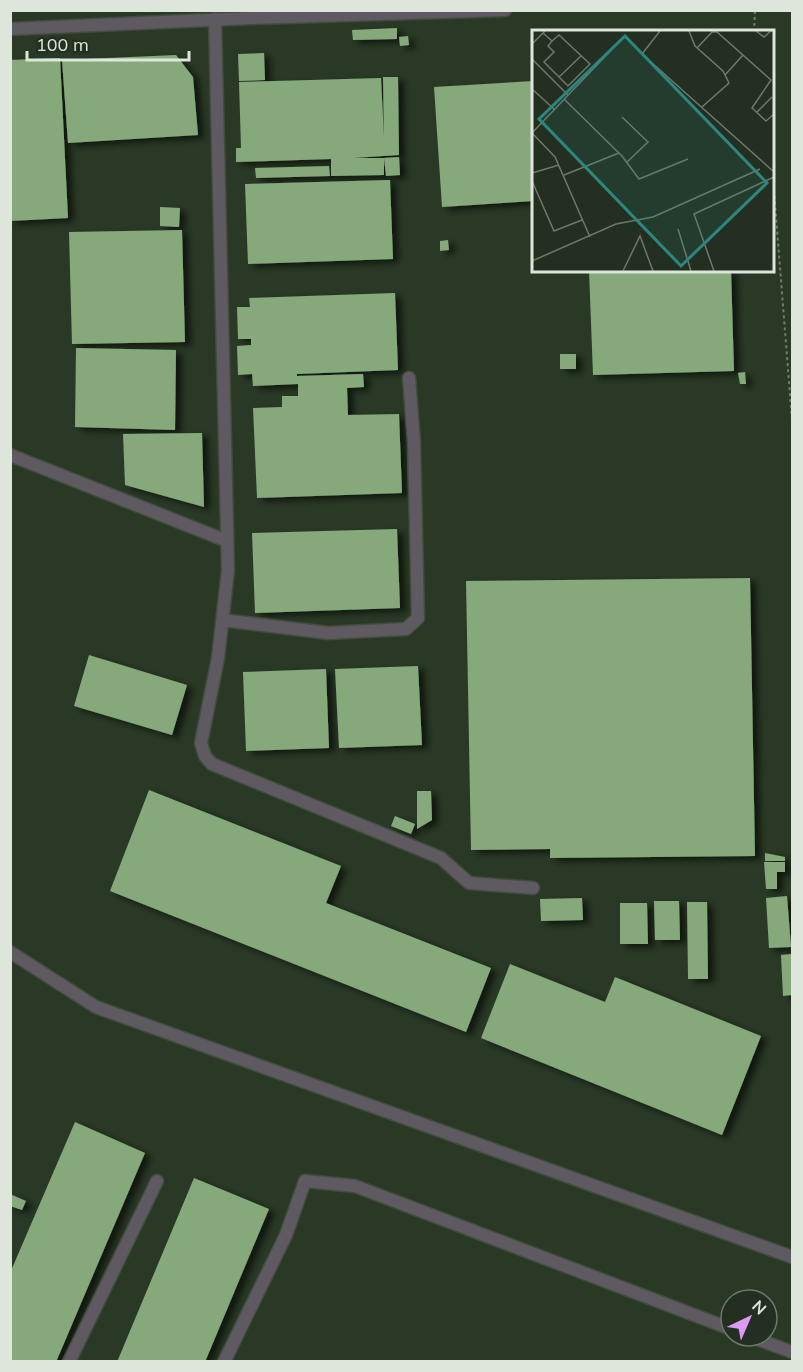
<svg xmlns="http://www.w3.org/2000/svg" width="803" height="1372" font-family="Mulish,sans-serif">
  <defs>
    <filter id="shadow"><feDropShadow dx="6" dy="3.5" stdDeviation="3" flood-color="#0009"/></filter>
  </defs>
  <rect width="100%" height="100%" fill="#232f20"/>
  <path fill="#293925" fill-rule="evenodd" d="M11,11H792V1361H11ZM533,32H772V270H533ZM731,1300H767V1336H731Z"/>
  <path fill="#86a97c" filter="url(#shadow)" d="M397,28V39L353,40L352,30Z
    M408,36L409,45L400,46L399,37Z
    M264,53L265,80L239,81L238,54Z
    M176,55L193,77L198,135L68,143L62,60Z
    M60,58L68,218L10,221V60Z
    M383,77H398L399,155L353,158H384V175L331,176V159L236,162V148H241L239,82L381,78L384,138Z
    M533,81V201L442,207L434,87Z
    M399,157L400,175L386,176L384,158Z
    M329,166L330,176L256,178L255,168Z
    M390,180L393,259L248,264L245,184Z
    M160,207L180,208L179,227L160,226Z
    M182,230L185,342L72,344L69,232Z
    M448,240L449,250L440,251V241Z
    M589,270H731L734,371L593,375Z
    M395,293L398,370L297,374V376L363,374L364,387L347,388L348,415L399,414L402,493L257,498L253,408L282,407V396H298V384L253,386L252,374L238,375L237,346L251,345V339H238L237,307H250L249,298Z
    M76,348L176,350L175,430L75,427Z
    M560,354H576V369H560Z
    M745,372L746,384H740L738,373Z
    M202,433L204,507L125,485L123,434Z
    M397,529L400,608L255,613L252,533Z
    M750,578L755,856L550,858V849L471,850L466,581Z
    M89,655L187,685L172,735L74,706Z
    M418,666L422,745L339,748L335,669Z
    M326,669L329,748L246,751L243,672Z
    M149,790L341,866L326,903L491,968L466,1032L110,891Z
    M417,791H431L432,820L417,829Z
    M395,816L415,824L411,834L391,826Z
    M765,853L785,857V861H765Z
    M764,862H785V872H777V889H766Z
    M787,896L791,947L769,948L766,898Z
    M582,898L583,920L541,921L540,899Z
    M654,901H679L680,940H655Z
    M687,902H707L708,979H688Z
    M620,903H647L648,944H620Z
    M791,954L792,995L783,996L781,955Z
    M510,964L605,1002L615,977L761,1036L722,1135L481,1038Z
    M75,1122L145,1153L56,1362H13L10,1360V1273Z
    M194,1178L269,1209L205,1362H117Z
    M10,1194L26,1201L22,1210L10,1206Z"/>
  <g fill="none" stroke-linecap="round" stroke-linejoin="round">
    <g stroke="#414c3e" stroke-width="15">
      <path id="minor" d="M215,19L228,570L218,658L201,743L205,756L212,764L441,858L469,883L533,888
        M10,29L251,18L505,10
        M10,455L227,541
        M222,620L328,633L406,629L418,618L414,442L409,378
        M10,952L96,1007L792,1257
        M749,1336L792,1352
        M69,1362L157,1181
        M224,1362L286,1235L305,1181L355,1186L731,1329"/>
    </g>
    <path stroke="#717c6f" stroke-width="2" stroke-dasharray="3 3" stroke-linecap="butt" d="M754,32L755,10
      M772,184L774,191L792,420"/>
    <use href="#minor" stroke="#5f5961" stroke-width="12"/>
  </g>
  <g transform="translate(532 30)">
    <rect width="242" height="242" fill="#232f20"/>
    <path fill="none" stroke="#6e786b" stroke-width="1.5" d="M128,1L110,24L242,142M157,1L163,16L191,41L197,53L170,77M224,1L232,7L239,1M11,3L20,11L27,5L58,34L36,56L12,32L22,22L16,16L20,11M0,14L13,1M165,18L180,2H185L239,50L220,78L234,91L242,84M0,29L36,65M193,45L211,25M27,47L49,26M0,59L22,79M32,69L90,126L107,149L156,129M225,82L240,67M90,87L116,112L95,132M0,143L27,135M32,145L87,123M0,151L22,201L50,190M146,199L159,241M58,207L23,127L0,103L85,14M0,231L84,194L121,187L228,139M91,241L108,206L121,241M182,241L162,184L242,147"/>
    <path fill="#2e877e" fill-opacity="0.15" stroke="#2e877e" stroke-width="3" d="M93,6L235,153L149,236L7,89Z"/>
    <rect width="242" height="242" fill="none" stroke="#dee6dc" stroke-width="3"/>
  </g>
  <rect width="803" height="1372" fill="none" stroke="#dee6dc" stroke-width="24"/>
  <g transform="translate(749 1318) rotate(44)"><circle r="28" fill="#232f20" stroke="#6e786b" stroke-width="1.5"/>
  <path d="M0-4.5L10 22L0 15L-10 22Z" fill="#dd99f3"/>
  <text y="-9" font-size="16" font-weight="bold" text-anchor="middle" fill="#dee6dc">N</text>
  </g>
  <path d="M27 51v9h162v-9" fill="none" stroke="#dee6dc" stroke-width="3"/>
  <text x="36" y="51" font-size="18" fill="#dee6dc" stroke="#232f20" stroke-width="4.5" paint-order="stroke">100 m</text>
</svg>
